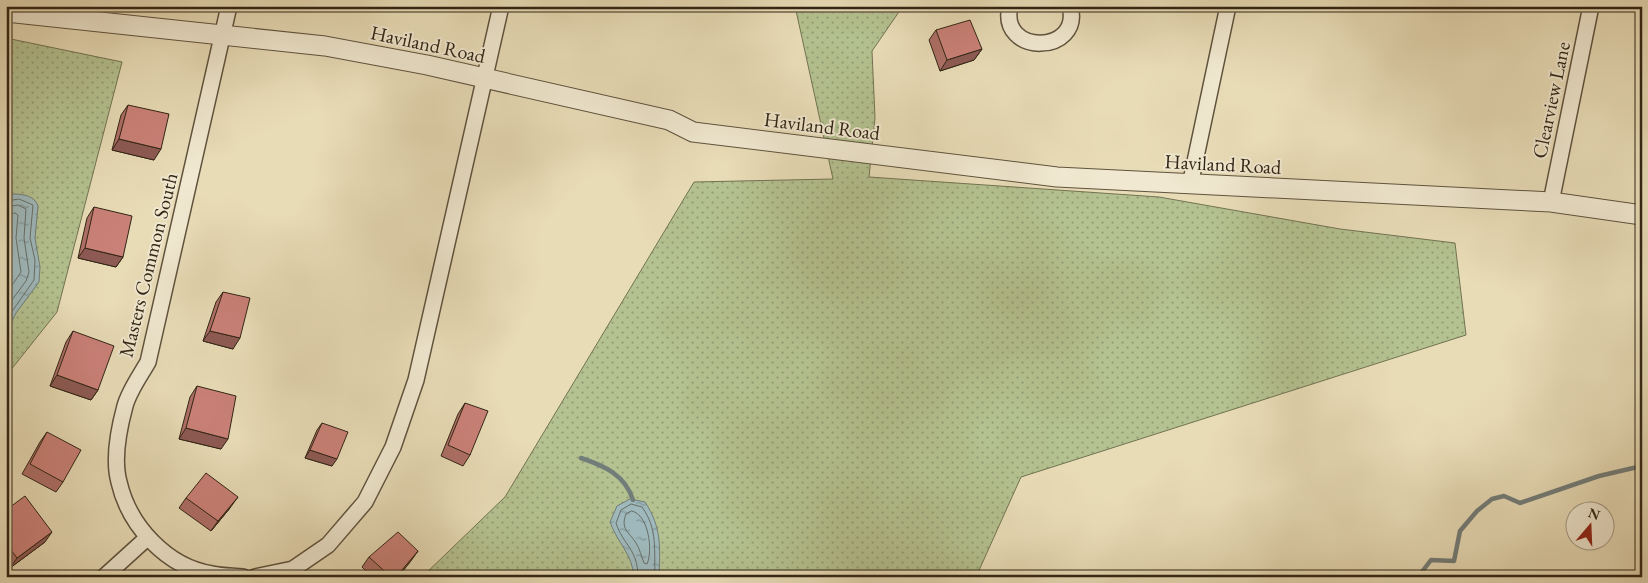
<svg xmlns="http://www.w3.org/2000/svg" width="1648" height="583" font-family="'EB Garamond',serif">
  <defs>
    <pattern id="grass-dots" width="8" height="8" patternUnits="userSpaceOnUse" patternTransform="scale(1.25)"><rect width="8" height="8" fill="#b4c190"/><path d="M2 2h.1M6 6h.1" fill="none" stroke="#939d74" stroke-width="1.8" stroke-linecap="round"/></pattern>
    <pattern id="water-ripples" width="26" height="14" patternUnits="userSpaceOnUse" patternTransform="scale(1.25)"><rect width="26" height="14" fill="#9eb8bb"/><path d="M2 4q2-2 4 0t4 0M15 11q2-2 4 0t4 0" fill="none" stroke="#819597"/></pattern>
  </defs>
  <rect width="100%" height="100%" fill="#e8dcb7"/>
  <filter id="stains"><feTurbulence type="fractalNoise" baseFrequency=".004" numOctaves="4"/><feColorMatrix values="0 0 0 0 .2 0 0 0 0 .09 0 0 0 0 .02 0 0 0 .5 -.17"/></filter>
  <radialGradient id="worn" r=".72"><stop offset=".6" stop-color="#630" stop-opacity="0"/><stop offset="1" stop-color="#630" stop-opacity=".3"/></radialGradient>
  <path fill="url(#grass-dots)" stroke="#727352" d="M795,6H903L872,51L875,118L869,177L1159,197L1340,229L1455,243L1466,335L1021,477L976,577H422L505,497L694,182L833,179Z
    M6,38L122,62L57,312L6,376Z"/>
  <path fill="url(#water-ripples)" stroke="#727d79" d="M14,194C23,194 35,196 38,206L35,238L40,267L39,282L16,313L6,333V197Z
    M630,499L645,502C662,528 660,547 659,577H634C632,553 618,544 610,522L617,506Z"/>
  <g fill="none" stroke-linecap="round" stroke-linejoin="round">
    <path stroke="#686e68" stroke-width="1" d="M6,201L19,199L33,205L30,238L35,260L34,280L6,320
      M6,207L18,205L26,209L24,238L29,272L26,281L6,308
      M6,214L15,213L18,215L16,238L21,272L6,294
      M632,511C649,515 653,551 647,564L644,563C641,556 640,549 636,543C629,532 620,529 626,514Z
      M638,577C638,549 623,545 616,523L621,510L631,504L642,507C658,529 654,551 655,577"/>
    <path stroke="#727d79" stroke-width="4.5" d="M581,458C605,466 625,475 633,500
      M1418,577L1431,560L1454,561L1460,531L1477,511L1492,499L1504,496L1520,503L1599,476L1642,466"/>
    <g stroke="#5f533e" stroke-width="18">
      <path id="minor" d="M229,6L148,362C140,376 129,391 125,406C119,428 113,460 119,482C129,526 167,567 212,574C222,576 233,576 243,577
        M1010,6C998,56 1083,55 1070,6
        M1190,185L1228,6
        M1551,202L1591,6
        M104,577L147,538
        M255,577L293,569L328,545L365,502L393,447L416,380L501,6"/>
    </g>
    <g stroke="#5f533e" stroke-width="21">
      <path id="tertiary" d="M6,12L325,46L427,65L669,120L693,132L1057,177L1551,202L1642,215"/>
    </g>
    <use href="#minor" stroke="#f0e8d0" stroke-width="15"/>
    <use href="#tertiary" stroke="#f0e8d0" stroke-width="19"/>
  </g>
  <path fill="#ae6f67" stroke="#312515" d="M936,30L982,49L974,60L940,71L929,40Z
    M128,105L154,160L112,150L121,115Z
    M94,207L123,257L116,267L78,258L87,218Z
    M223,292L233,349L203,341L216,302Z
    M73,331L98,390L91,400L50,386L66,342Z
    M197,386L221,449L179,439L190,397Z
    M465,403L470,455L463,466L441,456L458,414Z
    M322,423L332,466L305,458L317,430Z
    M47,432L63,482L56,492L22,474L40,442Z
    M186,498L230,508L211,531L179,508Z
    M6,510L45,542L10,568L6,563Z
    M418,551L410,562L398,577H372L362,567L369,557Z"/>
  <path fill="#8d5a54" stroke="#312515" d="M982,49L974,60L940,71L947,60Z
    M119,139L161,149L154,160L112,150Z
    M85,248L123,257L116,267L78,258Z
    M210,331L240,338L233,349L203,341Z
    M57,375L98,390L91,400L50,386Z
    M186,428L228,439L221,449L179,439Z
    M310,450L337,459L332,466L305,458Z
    M238,497L230,508L211,531L218,521Z
    M52,532L45,542L10,568L17,558Z
    M418,551L410,562L398,577H396Z"/>
  <path fill="#ca8178" stroke="#312515" d="M970,20L982,49L947,60L936,30Z
    M128,105L169,114L161,149L119,139Z
    M94,207L132,216L123,257L85,248Z
    M223,292L250,298L240,338L210,331Z
    M73,331L114,346L98,390L57,375Z
    M197,386L236,396L228,439L186,428Z
    M465,403L488,411L470,455L448,445Z
    M322,423L348,432L337,459L310,450Z
    M47,432L81,450L63,482L30,464Z
    M206,473L238,497L218,521L186,498Z
    M25,496L52,532L17,558L6,543V510Z
    M398,532L418,551L396,577H391L369,557Z"/>
  <g text-anchor="middle" stroke-width="4" stroke-linejoin="round" paint-order="stroke">
    <g font-size="20" fill="#312515" stroke="#f0e8d0">
      <text transform="translate(428 44) rotate(12)" y="7">Haviland Road</text>
      <text transform="translate(1551 100) rotate(-78)" y="7">Clearview Lane</text>
      <text transform="translate(822 126) rotate(7)" y="7">Haviland Road</text>
      <text transform="translate(1223 164) rotate(3)" y="7">Haviland Road</text>
      <text transform="translate(148 265) rotate(-76)" y="7">Masters Common South</text>
    </g>
  </g>
  <rect width="1648" height="583" fill="none" stroke="#e8dcb7" stroke-width="25"/>
  <rect x="8" y="8" width="1633" height="568" fill="none" stroke="#312515" stroke-width="2.5"/>
  <rect x="12" y="12" width="1623" height="558" fill="none" stroke="#312515"/>
  <g transform="translate(1590 526) rotate(19)"><circle r="24" fill="#f0e8d0" stroke="#a49a85"/>
  <path d="M0-4L9 19L0 12L-9 19Z" fill="#8f2418"/>
  <text y="-8" font-size="14" font-weight="bold" text-anchor="middle" fill="#312515">N</text>
  </g>
  <rect width="100%" height="100%" filter="url(#stains)"/>
  <rect width="100%" height="100%" fill="url(#worn)"/>
</svg>
